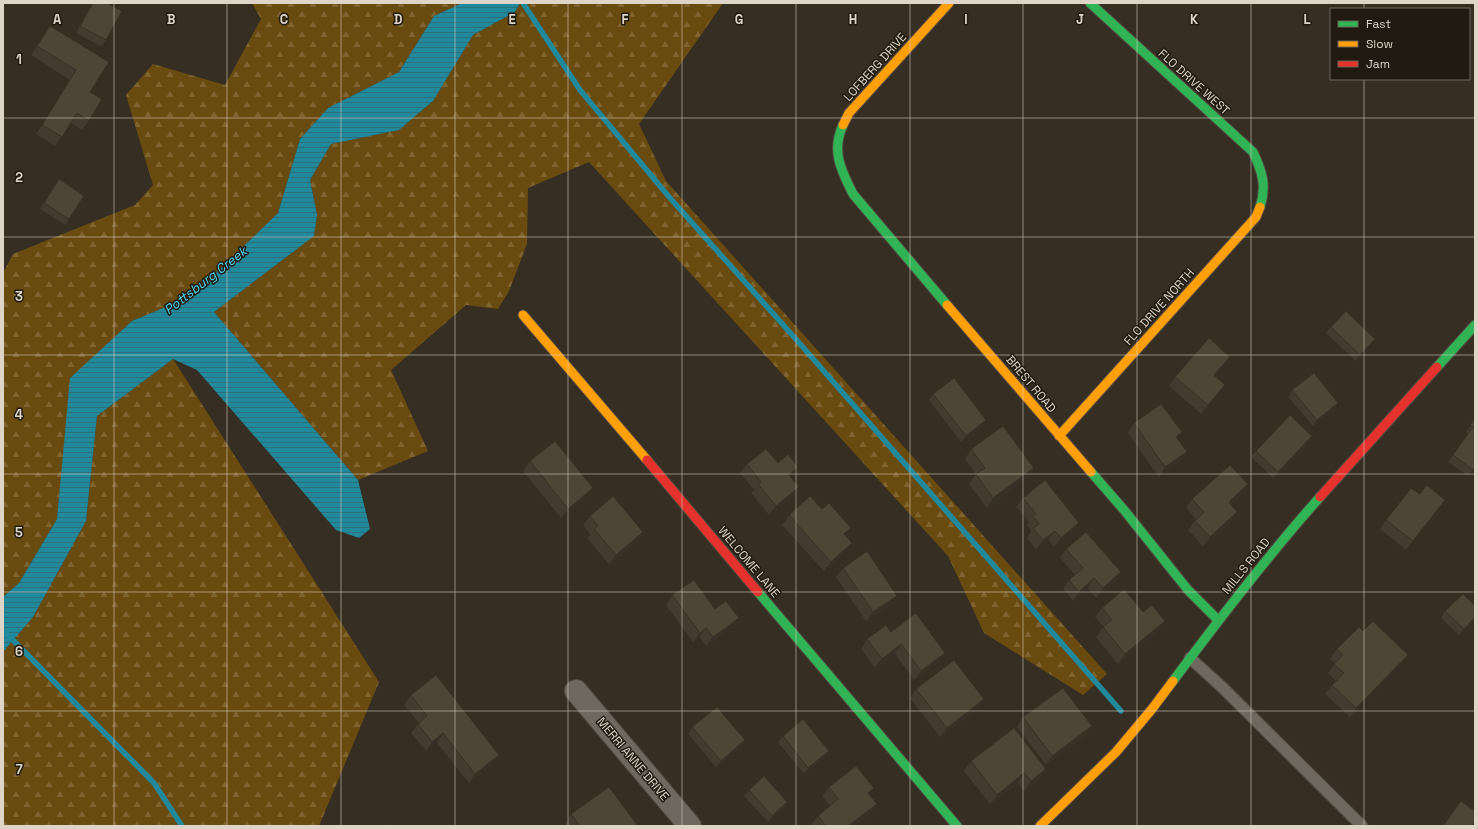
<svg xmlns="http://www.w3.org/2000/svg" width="1478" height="829" font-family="'Space Grotesk',sans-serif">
  <defs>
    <pattern id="forest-firs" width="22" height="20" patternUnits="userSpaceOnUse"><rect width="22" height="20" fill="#6a4b0f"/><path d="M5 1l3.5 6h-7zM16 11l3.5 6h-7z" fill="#7f6430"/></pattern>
    <pattern id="water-rules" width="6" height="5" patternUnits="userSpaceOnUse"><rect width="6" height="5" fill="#21899c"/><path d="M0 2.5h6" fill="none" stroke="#2d6f7a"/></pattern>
  </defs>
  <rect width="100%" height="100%" fill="#362e22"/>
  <path fill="url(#forest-firs)" d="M252,3H462L434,16L399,72L328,108L300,139L278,213L192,296L132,321L71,378L57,519L19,583L3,597V273L13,254L135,205L153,185L126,95L153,64L225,85L261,19Z
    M520,3H723L639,124L666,181L1107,674L1083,695L984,633L948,556L589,162L528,188L527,244L509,291L498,309L466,305L391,370L428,451L358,480L214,312L314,236L317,215L310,180L331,144L399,130L433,101L473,35L515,12Z
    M173,359L379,682L319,826H3V652L33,617L86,521L97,416Z"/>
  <path fill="url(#water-rules)" d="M462,3H520L515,12L473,35L433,101L399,130L331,144L310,180L317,215L314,236L214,312L358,480L370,529L359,538L336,530L197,370L173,359L97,416L86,521L33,617L3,652V597L19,583L57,519L70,378L132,321L192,296L278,213L300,139L328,108L399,72L434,16Z"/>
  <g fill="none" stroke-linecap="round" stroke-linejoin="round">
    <path stroke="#21899c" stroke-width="5.5" d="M523,3L580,90L670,198L794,337L1121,711
      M3,630L154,783L182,826"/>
    <g stroke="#534b41" stroke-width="13">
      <path id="lane" d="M1190,658L1223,688L1362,826"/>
    </g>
    <g stroke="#534b41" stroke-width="24">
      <path id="street" d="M576,691L690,826"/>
    </g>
    <g stroke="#534b41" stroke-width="11">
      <path id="fast" d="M1090,3L1253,152C1262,171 1267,186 1260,207
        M843,125C831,151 841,170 853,194L947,305
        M1437,367L1475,325
        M1091,472L1124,510L1188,590L1218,620
        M758,592L957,826
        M1173,681C1220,618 1268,555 1320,497"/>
    </g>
    <g stroke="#534b41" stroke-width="11">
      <path id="slow" d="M843,125L849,113L949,3
        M947,305L1091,472
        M523,315L647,460
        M1059,436L1256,217L1260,207
        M1040,826L1116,752L1152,709L1173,681"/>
    </g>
    <g stroke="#534b41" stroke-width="11">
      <path id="jam" d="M647,460L758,592
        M1320,497L1437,367"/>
    </g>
    <use href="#lane" stroke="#6e685e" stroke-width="11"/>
    <use href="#street" stroke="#6e685e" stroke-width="22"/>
    <use href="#fast" stroke="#30b455" stroke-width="9"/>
    <use href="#slow" stroke="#ff9f0a" stroke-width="9"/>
    <use href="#jam" stroke="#e5322d" stroke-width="9"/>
  </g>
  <path fill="#433b2f" d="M92,3H107L106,40L101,46L76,33Z
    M50,26L90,92L89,121L82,130L71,123L55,146L36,134L70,80L31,55Z
    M59,179L69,219L65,225L40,209Z
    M1331,327L1375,339L1371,345L1356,361L1326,333Z
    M1224,366L1215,376L1219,394L1201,414L1169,386L1175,377Z
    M1292,390L1338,403L1334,409L1313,426L1288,397Z
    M933,394L982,426L961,442L929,400Z
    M1475,419V467L1468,476L1448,462L1468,434L1466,432Z
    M1134,423L1177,439L1187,452L1180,461L1159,477L1128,433Z
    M1312,436L1308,443L1273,478L1251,457L1256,451Z
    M971,449L1034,468L1027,478L987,508L969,484L976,474L965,459Z
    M530,461L586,497L561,518L523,471Z
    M778,463L798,467L791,477L793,497L769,515L751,493L754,490L740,473L747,464Z
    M1248,484L1242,494L1230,504L1237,512L1231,521L1203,546L1188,530L1196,519L1186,508L1192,499Z
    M1420,494L1445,500L1438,509L1406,550L1380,529L1386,520Z
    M1023,498L1079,523L1072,532L1054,547L1048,540L1036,550L1027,538L1031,531L1027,525L1029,522L1016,507Z
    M822,509L851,528L845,536L852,543L846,552L824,571L782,525L789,515Z
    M590,516L643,532L637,541L609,564L587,538L590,534L583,525Z
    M1066,549L1121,572L1115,581L1096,598L1088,588L1073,601L1063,589L1069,580L1075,575L1060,558Z
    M843,568L891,605L866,621L836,577Z
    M672,595L715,609L739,618L732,627L706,646L699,637L693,642L666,605Z
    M1475,606V619L1459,635L1441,618L1445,611Z
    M1102,608L1143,612L1159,630L1118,664L1096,637L1103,627L1095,617Z
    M1363,631L1401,664L1350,717L1325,694L1332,685L1336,681L1328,673L1335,663L1330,659L1337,649Z
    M891,632L945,653L939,662L914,680L895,654L875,668L861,649L867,639Z
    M916,689L984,699L978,709L940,737L910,698Z
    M411,695L499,755L492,764L469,783L437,743L426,751L411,733L419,723L404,705Z
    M1023,717L1092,726L1085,736L1046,765L1017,727Z
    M692,727L745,740L741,746L716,767L688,734Z
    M1014,728L1040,779L1024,791L1018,783L990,804L964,771L971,761Z
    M783,736L829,751L825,757L804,774L778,742Z
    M829,787L869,795L877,804L870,813L854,826H812L811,825L818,816L830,806L822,796Z
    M749,790L787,802L783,808L768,822L744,796Z
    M571,814L638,826H566L565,824Z"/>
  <path fill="#373026" d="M1375,339L1371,345L1356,361L1360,355Z
    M1230,357L1224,366L1208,385L1214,375Z
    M1225,385L1219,394L1201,414L1208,405Z
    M1338,403L1334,409L1313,426L1317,420Z
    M986,420L982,426L961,442L966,436Z
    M1182,432L1175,442L1176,437Z
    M1312,436L1308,443L1273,478L1278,472Z
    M1187,452L1180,461L1159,477L1165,467Z
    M798,467L792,477L783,484L789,475Z
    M1034,468L1027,478L987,508L993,498Z
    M1248,484L1242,494L1222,512L1229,502Z
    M799,487L793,497L769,515L776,506Z
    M593,488L586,497L561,518L568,509Z
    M1237,512L1231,521L1203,546L1210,537Z
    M1079,523L1072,532L1054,547L1061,538Z
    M851,528L845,537L844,534Z
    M1055,531L1048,540L1036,550L1043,540Z
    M643,532L637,541L609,564L616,555Z
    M852,543L846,552L824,571L831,562Z
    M1121,572L1115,581L1096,598L1103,588Z
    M1094,578L1088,588L1073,601L1079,592Z
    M897,596L891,605L866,621L873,612Z
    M1475,617V619L1459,635L1464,629Z
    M739,618L732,627L706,646L713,637Z
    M1165,621L1159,630L1118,664L1125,654Z
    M706,628L699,637L693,642L700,633Z
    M901,644L895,654L875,668L882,659Z
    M945,653L939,662L914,680L921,671Z
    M1408,655L1401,664L1350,717L1356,708Z
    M984,699L978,709L940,737L947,728Z
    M1092,726L1085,736L1046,765L1052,756Z
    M443,733L437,743L426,751L432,742Z
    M745,740L741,746L716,767L721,761Z
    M829,751L825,757L804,774L808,768Z
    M499,755L492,764L469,783L475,774Z
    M1046,769L1040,779L1024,791L1031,781Z
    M1024,773L1018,783L990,804L997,795Z
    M874,788L867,798L868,793Z
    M787,802L783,808L768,822L772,816Z
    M877,804L870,813L854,826H848Z"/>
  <path fill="#4e4537" stroke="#373026" d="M93,3H107L122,11L106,40L80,26Z
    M50,26L109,62L90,92L102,99L89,121L77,113L62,137L42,125L76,70L37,46Z
    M59,179L84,196L69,219L44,203Z
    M1346,311L1375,339L1360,355L1331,327Z
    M1209,338L1230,357L1214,375L1225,385L1208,405L1175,377Z
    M1314,373L1338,403L1317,420L1292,390Z
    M954,378L986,420L966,436L933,394Z
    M1161,404L1182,432L1176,437L1187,452L1165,467L1134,423Z
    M1290,415L1312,436L1278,472L1256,451Z
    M1475,419V467L1473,470L1453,455L1473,427L1470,425Z
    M1003,426L1034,468L993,498L976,474L985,468L971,449Z
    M555,441L593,488L568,509L530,461Z
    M766,449L778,463L788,454L798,467L789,475L799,487L776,506L758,484L761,482L747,464Z
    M1230,465L1248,484L1229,502L1237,512L1210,537L1195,521L1204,512L1192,499Z
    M1045,480L1079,523L1061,538L1055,531L1043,540L1033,528L1039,524L1033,516L1036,514L1023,498Z
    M1427,485L1445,500L1413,541L1386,520L1411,488L1420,494Z
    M613,496L643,532L616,555L594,529L598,526L590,516Z
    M810,496L822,509L829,503L851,528L844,534L852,543L831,562L789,515Z
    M1086,532L1121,572L1103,588L1094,578L1079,592L1069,580L1083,568L1066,549Z
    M867,551L897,596L873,612L843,568Z
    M694,580L715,609L726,601L739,618L713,637L706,628L700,633L672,595Z
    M1124,589L1143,612L1152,605L1165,621L1125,654L1103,627L1112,620L1102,608Z
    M1463,594L1475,606V617L1464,629L1445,611Z
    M916,613L945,653L921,671L901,644L882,659L867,639L886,625L891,632Z
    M1373,621L1408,655L1356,708L1332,685L1344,673L1334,664L1343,655L1337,649L1359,627L1363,631Z
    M954,660L984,699L947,728L916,689Z
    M436,675L499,755L475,774L443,733L432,742L418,724L427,716L411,695Z
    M1063,688L1092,726L1052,756L1023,717Z
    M717,707L745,740L721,761L692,727Z
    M803,719L829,751L808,768L783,736Z
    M1014,728L1046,769L1031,781L1024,773L997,795L971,761Z
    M856,766L874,788L868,793L877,804L848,826H826L818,816L838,799L829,787Z
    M764,776L787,802L772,816L749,790Z
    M609,787L638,826H580L571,814Z
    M1461,801L1475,811V821L1472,826H1443Z
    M385,824L386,826H379Z"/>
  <path fill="none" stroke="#ded5c8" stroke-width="1" stroke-opacity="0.55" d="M114,3V826M227,3V826M341,3V826M455,3V826M568,3V826M682,3V826M796,3V826M910,3V826M1023,3V826M1137,3V826M1251,3V826M1364,3V9M1364,79V826M3,118H1475M3,237H1475M3,355H1475M3,474H1475M3,592H1475M3,711H1475"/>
  <g text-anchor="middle" stroke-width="3" stroke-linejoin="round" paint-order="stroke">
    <g font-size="12" fill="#ded5c8" stroke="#201a10">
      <text transform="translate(875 67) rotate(-48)" y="4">LOFBERG DRIVE</text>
      <text transform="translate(1194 82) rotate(42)" y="4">FLO DRIVE WEST</text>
      <text transform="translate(1159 307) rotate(-48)" y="4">FLO DRIVE NORTH</text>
      <text transform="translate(1031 384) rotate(50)" y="4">BREST ROAD</text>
      <text transform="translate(749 562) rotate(50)" y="4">WELCOME LANE</text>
      <text transform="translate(1246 566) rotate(-51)" y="4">MILLS ROAD</text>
      <text transform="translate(633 759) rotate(50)" y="4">MERRI ANNE DRIVE</text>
    </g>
    <g font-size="13" font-style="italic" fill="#50dcf9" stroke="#201a10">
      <text transform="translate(205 280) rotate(-38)" y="5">Pottsburg Creek</text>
    </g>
  </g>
  <g font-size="13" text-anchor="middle" font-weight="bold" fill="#ded5c8" stroke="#201a10" stroke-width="3" stroke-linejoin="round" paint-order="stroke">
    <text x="57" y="24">A</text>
    <text x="171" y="24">B</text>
    <text x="284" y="24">C</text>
    <text x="398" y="24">D</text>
    <text x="512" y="24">E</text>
    <text x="625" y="24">F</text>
    <text x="739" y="24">G</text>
    <text x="853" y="24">H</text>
    <text x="966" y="24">I</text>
    <text x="1080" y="24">J</text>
    <text x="1194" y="24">K</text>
    <text x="1307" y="24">L</text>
    <text x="19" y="64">1</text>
    <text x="19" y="182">2</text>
    <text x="19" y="301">3</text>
    <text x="19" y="419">4</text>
    <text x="19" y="537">5</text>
    <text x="19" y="656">6</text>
    <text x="19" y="774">7</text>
  </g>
  <rect width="1478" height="829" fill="none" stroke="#ded5c8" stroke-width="8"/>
  <rect x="1330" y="8" width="140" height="72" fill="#201a10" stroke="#6c655a"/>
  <rect x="1338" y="21" width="20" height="6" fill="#30b455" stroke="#6c655a"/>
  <text x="1366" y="28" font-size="12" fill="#ded5c8">Fast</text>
  <rect x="1338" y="41" width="20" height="6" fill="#ff9f0a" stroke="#6c655a"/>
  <text x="1366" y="48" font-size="12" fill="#ded5c8">Slow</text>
  <rect x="1338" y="61" width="20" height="6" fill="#e5322d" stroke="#6c655a"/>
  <text x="1366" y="68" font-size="12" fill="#ded5c8">Jam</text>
</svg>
